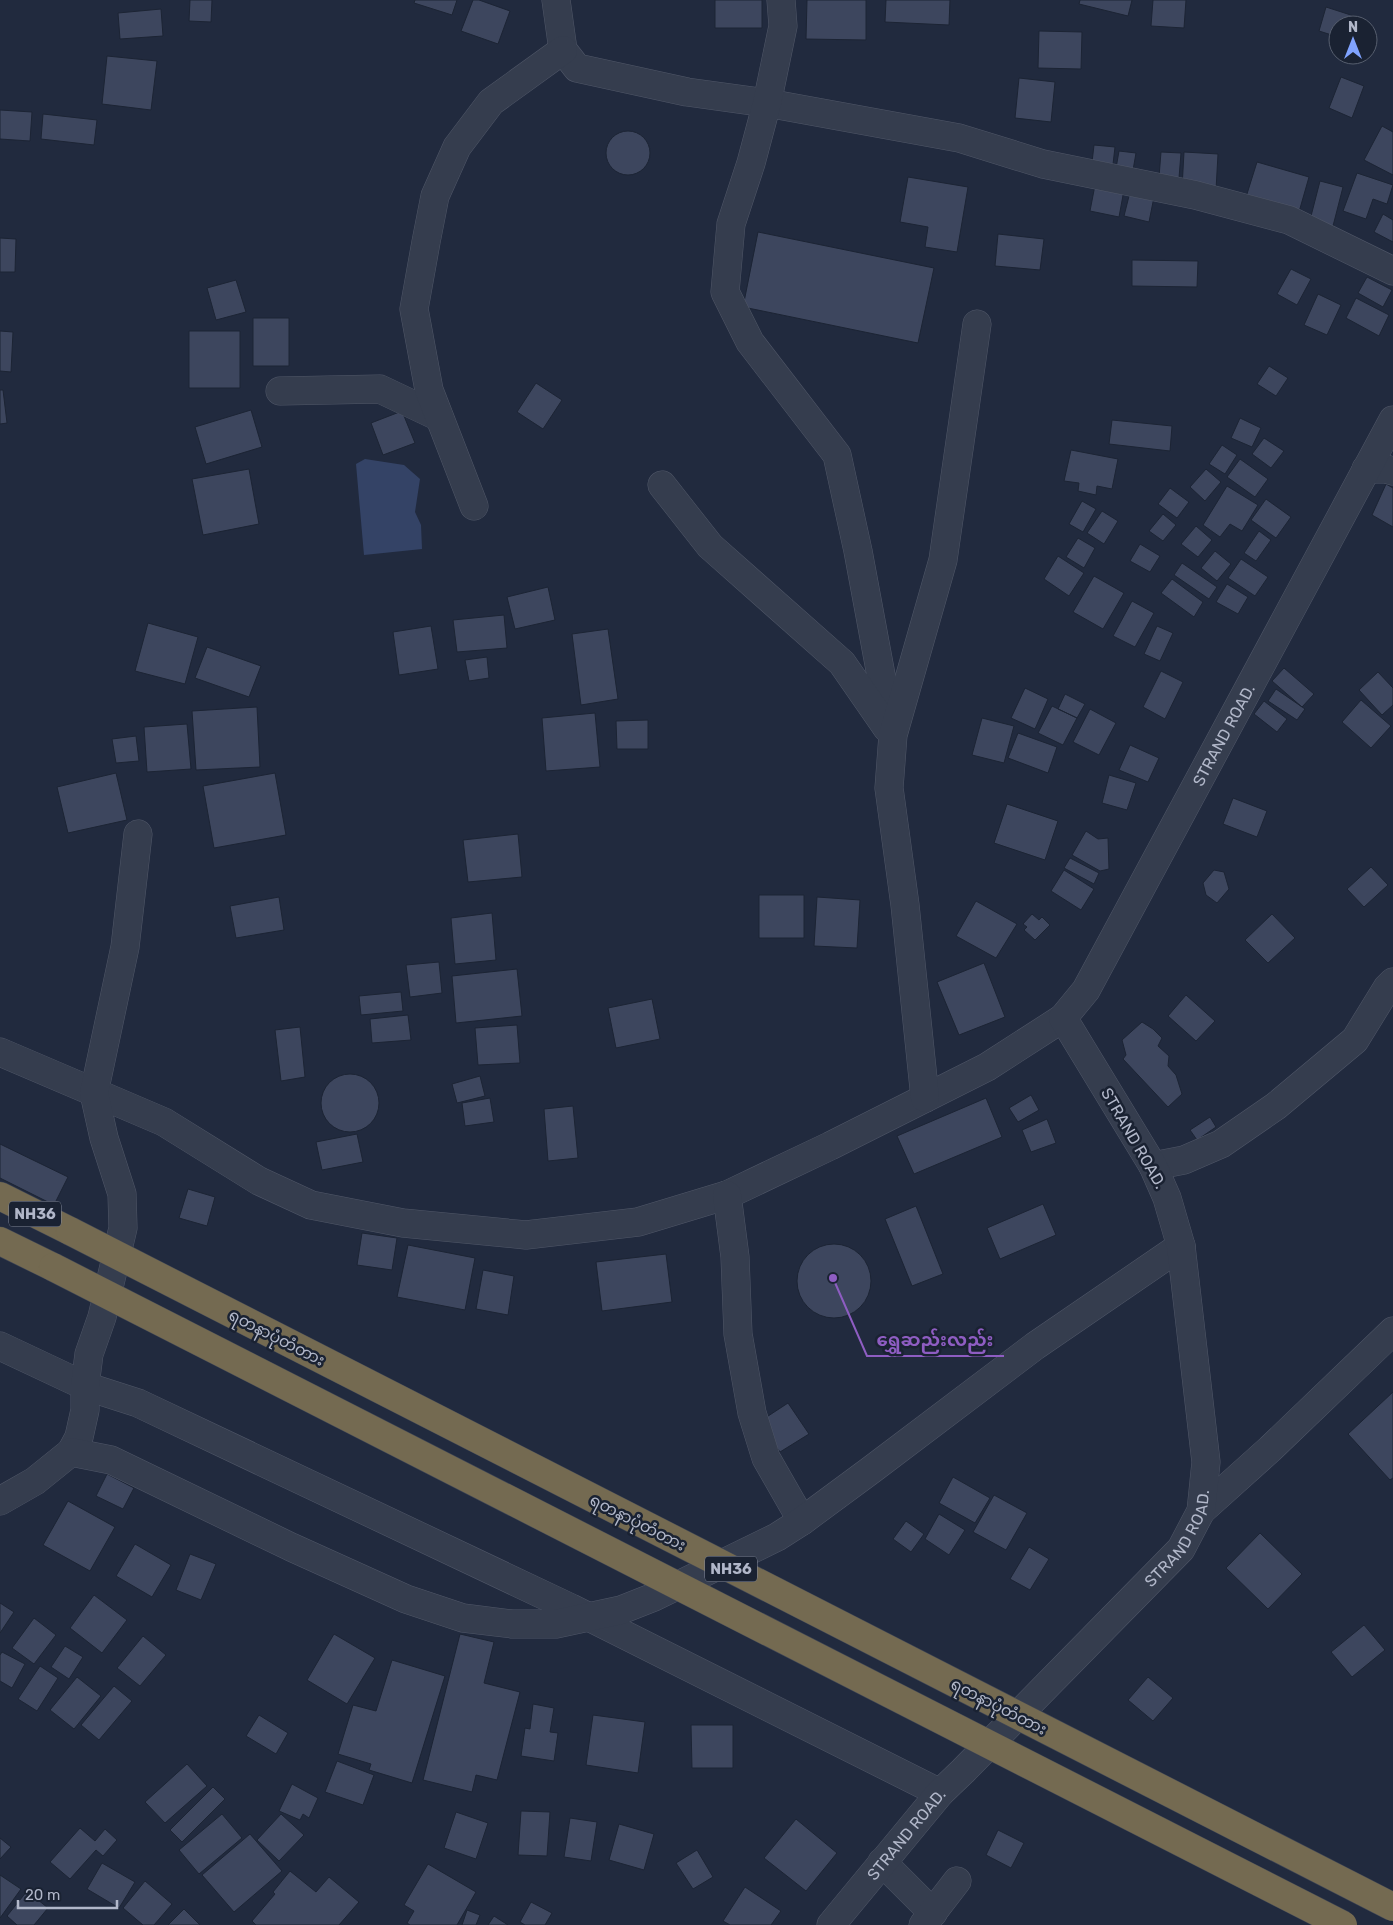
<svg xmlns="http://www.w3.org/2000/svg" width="1393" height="1925" font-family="Rubik,'Noto Sans Myanmar',sans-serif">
  <rect width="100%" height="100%" fill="#212a3e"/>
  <path fill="#344366" d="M365,459L404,465L420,479L415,512L421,525L422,549L364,555L356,464Z"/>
  <path fill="#3d465e" stroke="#1c2434" d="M190,0H212L211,22L189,21Z
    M415,0H457L452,15L414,3Z
    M473,0H479L510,11L498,44L461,31Z
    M715,0H762V28H715Z
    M807,0H866V40L806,39Z
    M886,0H950L949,25L885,22Z
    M1080,0H1132L1128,16L1079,4Z
    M1153,0H1186L1184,28L1151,26Z
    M1326,7L1357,17L1355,25H1338V37L1319,31Z
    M161,9L163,36L120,39L118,13Z
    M1039,31L1082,32L1081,69L1038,68Z
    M107,56L157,61L151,110L102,104Z
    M1341,77L1364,86L1352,118L1329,108Z
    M1019,78L1055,82L1051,122L1015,118Z
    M0,110L32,112L30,141L0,139Z
    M43,114L97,120L94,145L41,139Z
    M1382,126L1393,132V175L1364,160Z
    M606 153a22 22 0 1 1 44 0a22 22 0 1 1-44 0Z
    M1094,145L1115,147L1112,173L1091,171Z
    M1119,151L1136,153L1132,176L1115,174Z
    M1161,152L1181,153L1179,178L1159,177Z
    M1184,152L1218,154L1216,190L1182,188Z
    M1257,162L1309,177L1299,212L1246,197Z
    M1357,173L1393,185L1387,204L1373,199L1366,219L1343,211Z
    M908,177L968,187L957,252L925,247L928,227L900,222Z
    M1320,181L1343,187L1333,226L1310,220Z
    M1095,185L1124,190L1119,217L1090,211Z
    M1130,192L1154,197L1149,222L1124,216Z
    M1383,214L1393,220V242L1374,232Z
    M758,232L934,268L918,343L743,307Z
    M998,234L1044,239L1040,270L995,266Z
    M0,238L16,239L15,272H0Z
    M1132,260L1198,261L1197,287L1132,286Z
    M1291,269L1311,279L1297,305L1277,294Z
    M1367,277L1392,290L1383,307L1358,293Z
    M236,280L246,312L216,320L207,288Z
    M1318,294L1341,305L1327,335L1304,325Z
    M1356,298L1389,315L1379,336L1346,318Z
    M253,318H289V366H253Z
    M0,331L13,332L11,372L0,371Z
    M189,331H240V388H189Z
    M1269,366L1288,378L1276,396L1257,384Z
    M536,383L562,400L543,429L517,412Z
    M0,390H3L7,423L0,424Z
    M251,410L262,447L206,464L195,427Z
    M402,411L415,443L383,455L371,423Z
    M1240,418L1261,428L1252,447L1231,438Z
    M1112,420L1172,426L1170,451L1109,444Z
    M1264,438L1284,451L1271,468L1252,454Z
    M1222,445L1237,455L1225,474L1209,464Z
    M1071,450L1118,459L1112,489L1097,486L1096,495L1078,491L1079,483L1064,481Z
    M1240,459L1268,479L1255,497L1227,477Z
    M249,469L259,524L203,535L192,479Z
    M1206,469L1221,482L1205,501L1190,487Z
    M1386,484L1393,488V527L1372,515Z
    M1227,486L1258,505L1242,531L1230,524L1220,537L1203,525Z
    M1170,488L1189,502L1177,518L1158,504Z
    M1266,499L1291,517L1276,538L1251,520Z
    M1082,501L1096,509L1083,532L1069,524Z
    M1102,511L1118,521L1104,544L1087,533Z
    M1163,514L1176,525L1163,541L1149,531Z
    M1196,526L1212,540L1198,557L1181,544Z
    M1259,531L1271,540L1256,561L1244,553Z
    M1078,538L1095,548L1084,568L1066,557Z
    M1140,544L1160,556L1150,572L1130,561Z
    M1215,551L1231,564L1217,581L1201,568Z
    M1058,556L1084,573L1069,596L1044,579Z
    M1241,559L1268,577L1255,596L1228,578Z
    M1182,563L1217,587L1209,599L1174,575Z
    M1094,576L1124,593L1103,629L1073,612Z
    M1172,579L1203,602L1194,617L1161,593Z
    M1227,584L1248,597L1238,614L1216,602Z
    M548,587L555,620L515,629L507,597Z
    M1132,601L1154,613L1135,647L1113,636Z
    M504,615L507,648L457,652L453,620Z
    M148,623L198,637L185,684L135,671Z
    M431,626L438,669L399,675L393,632Z
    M1157,626L1173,633L1160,661L1144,654Z
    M608,629L618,699L581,705L572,634Z
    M207,647L261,666L249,697L195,678Z
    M487,657L489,678L469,681L465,660Z
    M1284,668L1314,694L1302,707L1272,681Z
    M1161,671L1183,682L1165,719L1143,707Z
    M1378,672L1393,688V705L1382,715L1359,690Z
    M1025,688L1048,699L1035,729L1011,718Z
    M1276,689L1305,709L1297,720L1268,701Z
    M1065,694L1085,704L1077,718L1058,709Z
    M1361,700L1391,726L1371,748L1342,722Z
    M1264,701L1287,719L1277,732L1254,714Z
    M1052,706L1077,718L1063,745L1038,733Z
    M257,707L260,767L196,770L192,711Z
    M1090,709L1116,723L1099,755L1073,742Z
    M595,713L600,767L546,771L542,718Z
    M982,718L1014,726L1004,763L972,755Z
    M648,720V749H617L616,721Z
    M187,724L191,769L147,772L144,727Z
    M1018,733L1057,747L1048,773L1008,758Z
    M136,736L139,761L116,763L112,739Z
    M1130,745L1159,758L1148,782L1119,770Z
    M116,773L127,820L68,833L57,787Z
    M275,773L286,835L214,848L203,786Z
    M1109,775L1136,783L1127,810L1102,803Z
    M1233,798L1267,811L1257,837L1223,824Z
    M1007,804L1058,821L1045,860L994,843Z
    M1086,831L1098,839L1108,838L1109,869L1100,871L1072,855Z
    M518,834L522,877L468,882L463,840Z
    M1070,858L1099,873L1094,884L1064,868Z
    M1371,867L1388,885L1364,907L1347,889Z
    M1064,870L1094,889L1081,910L1051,891Z
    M1214,870L1224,872L1229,889L1217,903L1206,895L1203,883Z
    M759,895H804V938H759Z
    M279,897L284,930L236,938L230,906Z
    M817,897L860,900L857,948L814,946Z
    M976,901L1017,924L996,958L956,936Z
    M492,913L496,960L455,964L451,918Z
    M1032,914L1039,920L1042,917L1050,925L1035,940L1024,930L1027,927L1023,924Z
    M1272,914L1295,938L1268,963L1245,940Z
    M439,962L442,993L410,997L406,965Z
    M984,963L1005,1017L959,1035L937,982Z
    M517,969L522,1016L456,1023L452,976Z
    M401,992L403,1011L361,1015L359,996Z
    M1186,995L1215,1021L1196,1041L1168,1016Z
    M652,999L660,1039L616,1048L608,1008Z
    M408,1015L411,1040L372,1043L370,1019Z
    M1142,1022L1153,1029L1162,1038L1158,1046L1169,1056L1168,1066L1176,1075L1182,1094L1168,1107L1123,1059L1126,1055L1122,1040Z
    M517,1025L520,1063L478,1065L475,1028Z
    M300,1027L305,1077L281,1081L275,1030Z
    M321 1103a29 29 0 1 1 58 0a29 29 0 1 1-58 0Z
    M480,1076L485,1096L457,1103L452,1084Z
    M1031,1095L1039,1110L1018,1122L1009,1108Z
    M490,1098L494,1122L465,1126L462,1103Z
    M986,1098L1002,1137L914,1174L897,1136Z
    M573,1106L578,1158L548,1161L544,1109Z
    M1210,1117L1216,1127L1197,1140L1190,1130Z
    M1047,1119L1056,1143L1031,1152L1022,1130Z
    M357,1134L363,1162L322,1170L316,1142Z
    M0,1144L68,1177L54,1205L0,1178Z
    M188,1189L215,1197L207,1226L179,1218Z
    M1043,1204L1056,1235L1000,1259L987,1228Z
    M916,1206L943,1274L912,1286L885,1219Z
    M362,1233L397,1238L392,1270L357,1265Z
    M797 1281a37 37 0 1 1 74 0a37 37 0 1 1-74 0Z
    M408,1245L475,1258L465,1310L397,1297Z
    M666,1254L672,1302L602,1311L596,1262Z
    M483,1270L514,1276L508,1315L476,1309Z
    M1393,1392V1478L1390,1480L1348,1434Z
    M788,1403L809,1434L780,1452L759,1422Z
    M107,1474L134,1488L123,1509L96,1496Z
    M953,1477L990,1498L975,1523L939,1503Z
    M994,1495L1027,1513L1006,1550L973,1532Z
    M68,1501L115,1527L90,1571L43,1545Z
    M939,1514L965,1530L949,1555L925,1539Z
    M906,1521L924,1534L911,1552L893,1539Z
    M1260,1533L1302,1574L1268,1609L1226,1568Z
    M135,1544L171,1565L152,1597L116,1576Z
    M1029,1547L1049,1559L1030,1590L1010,1579Z
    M190,1554L216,1564L201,1600L176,1590Z
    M94,1595L127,1620L102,1653L70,1628Z
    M0,1603L14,1612L0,1633Z
    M34,1618L56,1635L34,1664L12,1648Z
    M1364,1625L1385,1650L1352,1677L1331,1652Z
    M334,1634L375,1658L347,1704L307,1680Z
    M460,1634L494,1642L484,1683L520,1692L497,1780L476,1775L472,1792L423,1780Z
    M143,1636L166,1655L140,1686L117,1668Z
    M65,1646L83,1657L69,1679L51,1667Z
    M2,1652L25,1664L12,1688L0,1681V1655Z
    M392,1660L445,1676L412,1783L369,1770L371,1764L338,1754L353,1705L376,1711Z
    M40,1666L58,1678L37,1711L18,1699Z
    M77,1677L101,1696L74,1729L50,1710Z
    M1148,1677L1173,1698L1153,1721L1128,1700Z
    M114,1686L132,1701L99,1740L81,1725Z
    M533,1704L554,1708L550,1732L558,1733L554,1761L521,1756L525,1728L530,1729Z
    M259,1715L288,1733L276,1754L246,1736Z
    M593,1715L645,1722L638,1773L586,1765Z
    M691,1725H733V1768H692Z
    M337,1761L374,1775L363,1805L325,1792Z
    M187,1764L207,1786L165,1823L145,1802Z
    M292,1784L318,1798L309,1818L303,1814L300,1820L279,1811Z
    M213,1787L225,1799L182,1842L170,1830Z
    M521,1811L550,1812L547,1856L518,1855Z
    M456,1812L488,1823L476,1859L444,1848Z
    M222,1814L242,1838L199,1874L179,1850Z
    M281,1814L304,1835L279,1861L257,1840Z
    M570,1818L597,1822L591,1861L564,1857Z
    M796,1819L837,1853L806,1891L764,1858Z
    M619,1824L654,1834L644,1870L609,1860Z
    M80,1828L95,1841L105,1829L117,1840L103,1856L96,1850L70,1879L50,1862Z
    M998,1830L1024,1843L1011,1868L986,1855Z
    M250,1834L282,1871L234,1912L202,1875Z
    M0,1838L11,1847L0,1859Z
    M697,1850L713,1877L693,1889L676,1863Z
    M102,1863L135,1882L119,1908L87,1889Z
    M428,1864L476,1892L457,1925H410L407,1923L414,1911L404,1905Z
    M290,1871L316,1892L329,1877L359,1902L339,1925H256L252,1921L275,1894L273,1892Z
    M0,1875L21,1889L0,1918Z
    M145,1881L172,1904L154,1925H143L123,1908Z
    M745,1887L781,1911L771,1925H730L723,1921Z
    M27,1891L48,1908L34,1925H17L7,1916Z
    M531,1902L552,1913L545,1925H525L520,1922Z
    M184,1909L200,1925H168Z
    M467,1910L480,1915L476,1925H462Z
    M494,1916L508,1925H488Z"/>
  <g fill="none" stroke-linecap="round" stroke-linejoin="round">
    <g stroke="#505768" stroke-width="29">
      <g id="minor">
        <path d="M556,0L563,50L577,68L687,92L767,103L959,138L1043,164L1195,195L1289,220L1393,271"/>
        <path d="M781,0L783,26L767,103L751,163L731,224L725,292L750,342L837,455L858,551L891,729"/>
        <path d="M280,391L380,389L439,417"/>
        <path d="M1366,469H1386L1393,471"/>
        <path d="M662,485L710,546L842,663L887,728"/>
        <path d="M474,506L429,390L414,309L426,242L435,196L457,147L491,102L563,50"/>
        <path d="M0,1052L164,1122L259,1181L311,1205L403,1223L526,1235L638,1222L727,1195L830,1146L987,1067L1063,1018"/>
        <path d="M925,1098L905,905L889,788L893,735L943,560L977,324"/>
        <path d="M1153,1166L1184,1160L1221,1144L1276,1106L1355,1040L1387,988L1393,982"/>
        <path d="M727,1195L735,1257L738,1334L752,1413L766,1458L802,1521"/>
        <path d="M0,1346L85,1386L138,1403L571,1608L940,1793"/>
        <path d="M71,1452L79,1437L85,1410V1386L89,1354L102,1317L123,1228L122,1194L104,1138L94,1093L125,947L138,834"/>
        <path d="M0,1501L35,1481L71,1452L111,1460L291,1547L406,1599L463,1618L512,1624H556L621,1610L654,1597L777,1537L802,1521L871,1470L1035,1346L1181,1246"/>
        <path d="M1201,1511L1270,1449L1393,1331"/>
        <path d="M882,1862L933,1913"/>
        <path id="s1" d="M831,1925L940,1793L963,1771L1181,1549L1201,1511L1206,1462L1181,1246L1167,1198L1153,1166L1063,1018L1086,990L1393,420"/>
        <path d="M923,1925L957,1881"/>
      </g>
    </g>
    <g stroke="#3d4455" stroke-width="29">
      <path id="highway" d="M0,1196L70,1231
        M0,1241L53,1267"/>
    </g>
    <use href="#minor" stroke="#353d4e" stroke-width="28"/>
    <use href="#highway" stroke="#746a51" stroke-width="28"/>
    <g stroke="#3d4455" stroke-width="29" stroke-linecap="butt">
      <path id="highway-bridge" d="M70,1231L1393,1907
        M53,1267L1343,1925"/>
    </g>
    <use href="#highway-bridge" stroke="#746a51" stroke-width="28"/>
  </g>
  <g text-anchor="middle" stroke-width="5" stroke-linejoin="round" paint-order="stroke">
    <g fill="#1a2232" stroke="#848a9c" stroke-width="1">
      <rect x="9" y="1201.5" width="52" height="25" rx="4"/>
      <rect x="705" y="1556.5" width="52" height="25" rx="4"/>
    </g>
    <g font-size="15" font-weight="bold" fill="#b1b7c9">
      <text x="35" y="1219">NH36</text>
      <text x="731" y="1574">NH36</text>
    </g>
    <g font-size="16" fill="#b1b7c9" stroke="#1a2232">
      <text dy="6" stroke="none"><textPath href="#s1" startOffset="1408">STRAND ROAD.</textPath></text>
      <text transform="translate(1134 1138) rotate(60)" y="6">STRAND ROAD.</text>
      <text transform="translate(277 1337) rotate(27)" y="6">ရတနာပုံတံတား</text>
      <text transform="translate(638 1522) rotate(27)" y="6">ရတနာပုံတံတား</text>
      <text dy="6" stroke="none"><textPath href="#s1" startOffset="522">STRAND ROAD.</textPath></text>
      <text transform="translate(999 1706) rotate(27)" y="6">ရတနာပုံတံတား</text>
      <text dy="6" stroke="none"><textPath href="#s1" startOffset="118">STRAND ROAD.</textPath></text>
    </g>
  </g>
  <path fill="none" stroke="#8e5dc2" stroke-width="2" d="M833 1278L867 1356H1004"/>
  <circle fill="#8e5dc2" stroke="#1a2232" stroke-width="2" cx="833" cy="1278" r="5"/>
  <g font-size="18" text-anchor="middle" font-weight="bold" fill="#8e5dc2" stroke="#1a2232" stroke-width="5" stroke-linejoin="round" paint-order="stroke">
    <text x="935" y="1346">ရွှေဆည်းလည်း</text>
  </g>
  <g transform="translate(1353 40)"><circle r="24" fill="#1a2232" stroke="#565e6e"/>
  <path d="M0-4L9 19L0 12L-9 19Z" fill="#80a3ff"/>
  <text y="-8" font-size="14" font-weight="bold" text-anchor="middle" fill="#b1b7c9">N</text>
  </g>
  <path d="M18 1900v8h99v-8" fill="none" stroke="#b1b7c9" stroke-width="2.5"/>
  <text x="25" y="1900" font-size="15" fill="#b1b7c9" stroke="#1a2232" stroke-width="4" paint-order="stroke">20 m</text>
</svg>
